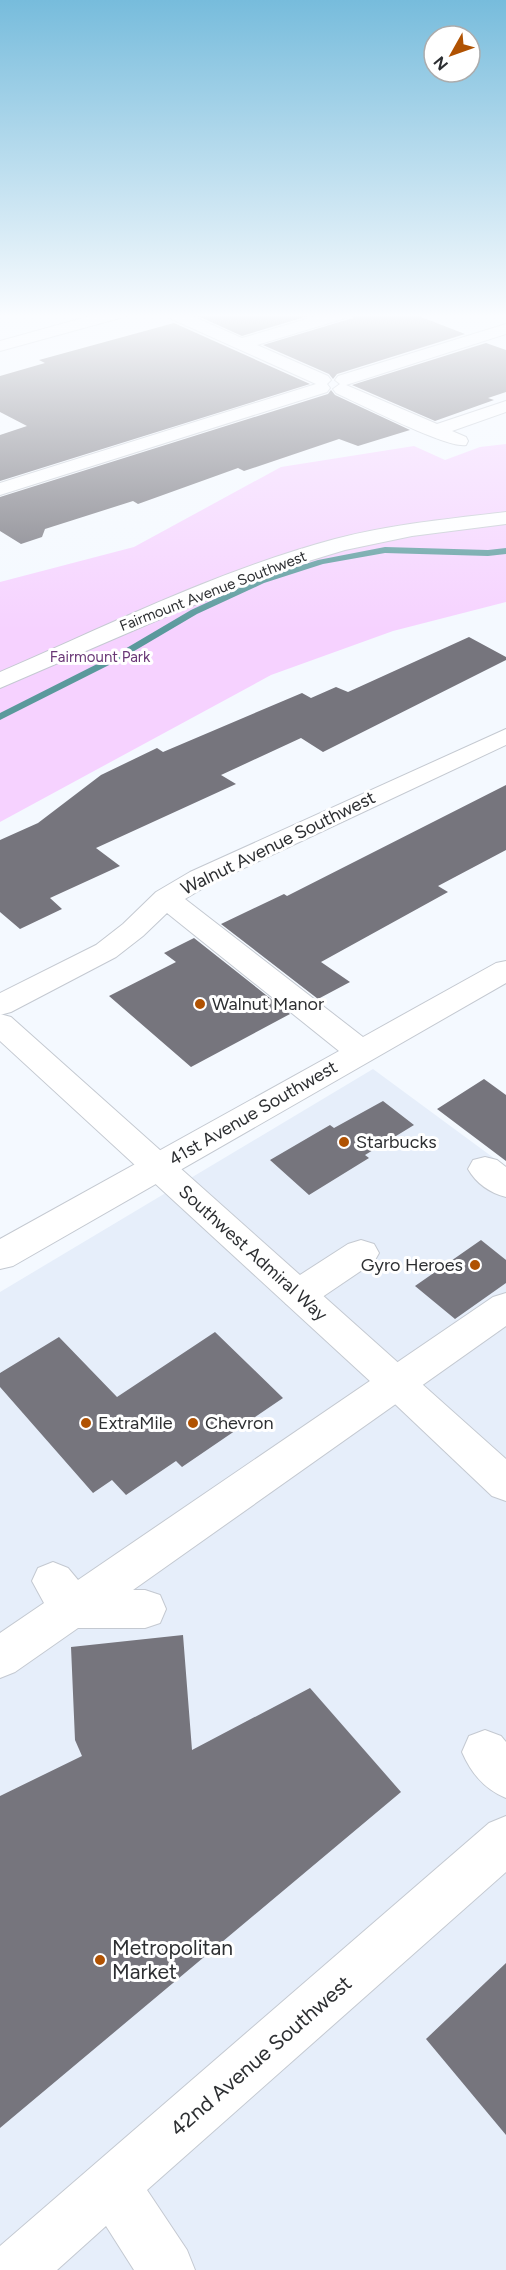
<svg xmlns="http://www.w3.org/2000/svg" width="506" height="2270" font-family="Figtree,sans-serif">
  <rect width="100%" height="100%" fill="#f4f9ff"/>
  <path fill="#e6eefa" d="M373,1069L506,1167V2270H0V1292Z"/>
  <path fill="#f6d2ff" d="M506,444V602L393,631L271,675L0,822V582L134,547L281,467L414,446L445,460L480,447Z"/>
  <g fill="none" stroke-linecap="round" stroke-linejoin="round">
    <path fill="#5a999c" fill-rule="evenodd" d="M385,547L488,550L506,548V554L488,556L385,553L323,564L264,583L197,614L119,660L0,720V713L113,656L191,610L258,579L318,560Z"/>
  </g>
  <path fill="#76757d" d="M208,313H318L242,336L198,316Z
    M356,313H411L465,334L337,374L333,379L329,374L263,345L353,318Z
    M174,323L310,384L0,481V435L27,426L0,412V376L45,363L39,360Z
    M486,343L506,350V392L488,398L494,400L435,421L352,385Z
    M331,390L335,395L410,430L358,446L339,439L244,471L238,468L138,504L133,501L45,529L42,537L21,544L0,531V497L328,394Z
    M469,637L506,657V660L323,752L301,738L221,775L236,784L96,848L120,866L50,898L62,909L20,929L0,912V840L38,823L101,775L157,748L163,752L302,693L311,698L336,687L348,692Z
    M506,785V850L438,886L448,892L321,962L350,982L318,999L221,924L284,894L287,896Z
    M194,938L290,1014L191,1067L109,996L176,962L164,953Z
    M484,1079L506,1095V1161L437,1109Z
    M383,1101L414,1125L365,1155L369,1158L309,1195L270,1160L330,1125L334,1128Z
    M481,1240L506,1260V1283L455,1319L415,1286Z
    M215,1332L283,1398L182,1467L176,1461L126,1495L112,1480L93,1493L0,1387V1373L59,1337L117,1397Z
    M183,1635L192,1750L310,1688L401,1792L0,2128V1796L82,1756L75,1740L71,1647Z
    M506,1963V2135L426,2039Z"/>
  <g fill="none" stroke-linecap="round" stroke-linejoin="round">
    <g stroke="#c4c9d1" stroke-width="2">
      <path id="minor" d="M101,313H129L127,316L0,351V341Z
        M163,313H185L242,338L327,313H354L352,316L257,345L328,376L331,380L327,384L330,388L327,392L0,495V483L316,384L165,316Z
        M506,324V334L346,385L437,424L506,401V412L452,431L466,437L468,441L466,445C448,449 358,403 336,393L333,389L340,384L335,380L338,376Z
        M506,512V524L412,536L345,550L292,566L174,613L0,688V672C109,625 219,570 335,539C391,524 449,519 506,512Z
        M506,729V745L210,884L185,899L363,1037L496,963L506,961V983L13,1266L0,1269V1239L339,1051L167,913L143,936L116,957L11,1012L0,1015V993L96,945L123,924L156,892L190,872Z
        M485,1157L497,1160L506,1167V1197C490,1193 476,1183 468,1169L473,1160Z
        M361,1240L374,1244L379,1253L374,1262L312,1304L299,1308L286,1304L281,1294L286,1284L348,1244Z
        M506,1293V1326L133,1590H145L160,1595L166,1609L160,1623L145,1628H78L15,1672L0,1678V1633L44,1603L32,1581L38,1568L53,1562L68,1568L78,1580L493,1297Z
        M485,1730L501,1736L506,1742V1798C484,1789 471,1773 462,1752L469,1736Z
        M506,1816V1872L147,2190L187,2250L195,2270H134L106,2226L57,2270H0V2246L489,1823Z"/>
    </g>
    <g stroke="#c4c9d1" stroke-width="2">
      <path id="major" d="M0,1014L11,1017L506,1459V1501L492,1496L396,1405L0,1041Z"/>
    </g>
    <use href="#minor" fill="#fff" fill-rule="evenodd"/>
    <use href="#major" fill="#fff" fill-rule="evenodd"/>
  </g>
  <linearGradient id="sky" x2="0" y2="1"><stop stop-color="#77bcdc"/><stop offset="0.5" stop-color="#fafcff"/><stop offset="1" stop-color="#fafcff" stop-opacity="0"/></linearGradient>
  <rect width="506" height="631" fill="url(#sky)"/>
  <g fill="#b05202" stroke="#fff" stroke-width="2">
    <circle cx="200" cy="1004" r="6"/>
    <circle cx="344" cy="1142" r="6"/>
    <circle cx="475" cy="1265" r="6"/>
    <circle cx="86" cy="1423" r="6"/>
    <circle cx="193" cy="1423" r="6"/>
    <circle cx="100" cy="1960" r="6"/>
  </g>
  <g text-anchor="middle" stroke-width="6" stroke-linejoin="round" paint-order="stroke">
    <g font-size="15" fill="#2d2f32" stroke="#fff">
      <text transform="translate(213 591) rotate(-21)" y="5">Fairmount Avenue Southwest</text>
    </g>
    <g font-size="15" fill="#693776" stroke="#fff">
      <text x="100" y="662">Fairmount Park</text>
    </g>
    <g font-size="18" fill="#2d2f32" stroke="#fff">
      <text transform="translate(278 843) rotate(-26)" y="6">Walnut Avenue Southwest</text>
      <text transform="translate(253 1113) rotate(-30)" y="6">41st Avenue Southwest</text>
      <text transform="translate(253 1253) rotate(42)" y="6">Southwest Admiral Way</text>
    </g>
    <g font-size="18" fill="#2d2f32" stroke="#fff" text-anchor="start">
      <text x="212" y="1010">Walnut Manor</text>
      <text x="356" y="1148">Starbucks</text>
      <text x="463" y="1271" text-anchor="end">Gyro Heroes</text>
      <text x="98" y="1429">ExtraMile</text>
      <text x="205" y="1429">Chevron</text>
    </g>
    <g font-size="21" fill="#2d2f32" stroke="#fff" text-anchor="start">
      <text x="112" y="1955">Metropolitan<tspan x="112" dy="24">Market</tspan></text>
    </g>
    <g font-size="21" fill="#2d2f32" stroke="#fff">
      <text transform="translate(261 2056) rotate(-41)" y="7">42nd Avenue Southwest</text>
    </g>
  </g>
  <g transform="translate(452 54) rotate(230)"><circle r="28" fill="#ffffff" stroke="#abacad" stroke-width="1.5"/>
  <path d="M0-4.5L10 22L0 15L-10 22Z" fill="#b05202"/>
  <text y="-9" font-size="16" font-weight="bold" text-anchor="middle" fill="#2d2f32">N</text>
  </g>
</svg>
